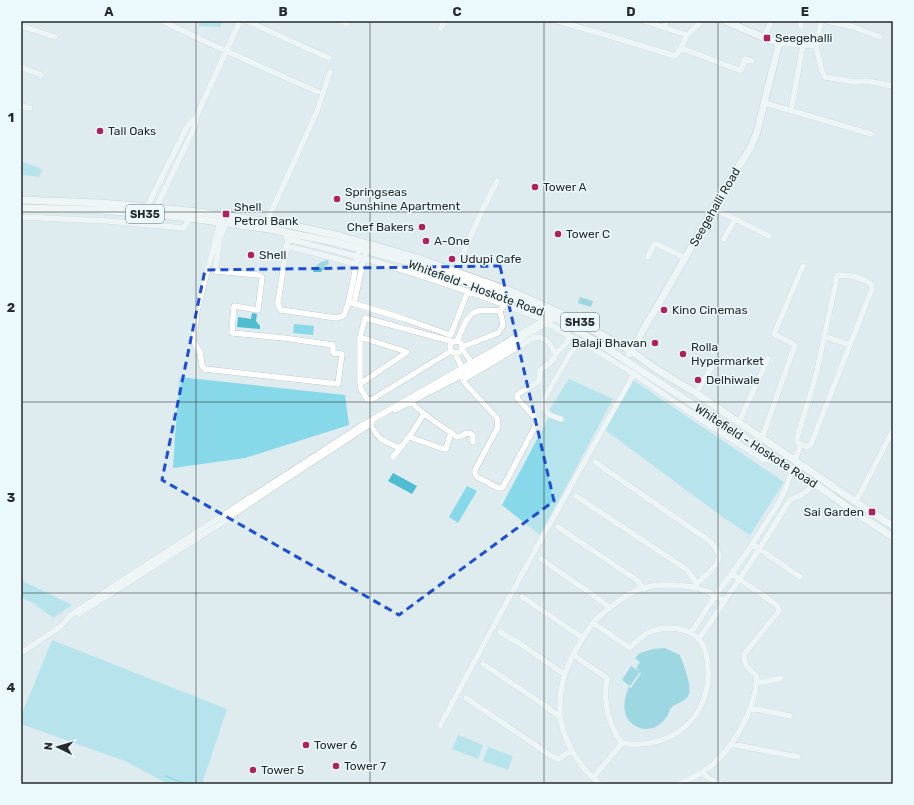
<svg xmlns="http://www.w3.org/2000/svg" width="914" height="805" font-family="Rubik,sans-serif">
  <rect width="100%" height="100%" fill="#deecef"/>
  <path fill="#87d8e8" d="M199,21H221V27L199,26Z
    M21,161L42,169L39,177L21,175Z
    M294,324L314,326L313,335L293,333Z
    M179,377L345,395L349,425L245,458L173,468Z
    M569,379L613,399L540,535L502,505L549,417L546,415Z
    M633,380L784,482L750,535L724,518L604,429Z
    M467,486L477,491L458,523L449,517Z
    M21,580L72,605L53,618L33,603L21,598Z
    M52,640L227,709L202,784H168L125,761L21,724V716Z
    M458,735L483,745L478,759L452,749Z
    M488,747L513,756L508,770L483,761Z"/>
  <path fill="#4ebdd1" d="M328,260L329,264L325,266L321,272H313C317,263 320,262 328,260Z
    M580,297L593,301L591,307L578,303Z
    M252,313L257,314L256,321L260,326V329L237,327L238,317L251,319Z
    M393,473L417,486L412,494L388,481Z
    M665,648L680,655C683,664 692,685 689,694C686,702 678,702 672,707C670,708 669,712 668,715C665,719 662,723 657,726C652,729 646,730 640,728C621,721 622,703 629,687L631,688L641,673L636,668L640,662L635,658L640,653L653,649Z
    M631,666L640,672L630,686L622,680Z"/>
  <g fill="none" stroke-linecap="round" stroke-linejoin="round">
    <path stroke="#4ebdd1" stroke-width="1.5" d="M166,776L186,784"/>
    <g stroke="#a7b5b7" stroke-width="6">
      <path id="minor" d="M162,21L226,51L318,92
        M247,21L329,58
        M342,21L347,24
        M557,21L606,35L675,56L681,48L687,35L702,21
        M644,21L687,35
        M800,21L801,26
        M821,21L817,44L816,46L822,71L825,77L855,82L867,81L893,86
        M827,21L854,27L880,37
        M21,26L55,37
        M441,28L445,21
        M664,28L666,21
        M764,38L771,21
        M778,43L816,46
        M681,48L739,70H741L745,59L752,61
        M21,67L41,75
        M765,103L871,134
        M21,106L30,108
        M791,111L803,45
        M147,207L188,125L197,116
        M156,208L194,128L197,115L240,21
        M713,209L735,219
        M21,217L108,221L184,228L190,218
        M267,221L318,109L330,72
        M220,222L197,311L194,340V342L200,352L202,365L203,367L205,369L338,384L342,354L333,353V345L284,338L232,333L234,306L258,310L262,277L259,275L215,271L220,238L226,223
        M286,232V237L288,239C312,245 336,251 359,257C422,275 484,296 544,320L547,323L602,354L634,374L706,423L762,459L778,461
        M288,239L278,302V305L281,310L336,318L343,316C350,307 355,268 358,254
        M724,239L735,219L769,236
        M286,246L327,256L362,266
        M648,257L654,244H657L685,258
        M455,271L482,211L497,181
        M838,275C850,275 862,278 871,284L872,289L811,444L807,447L797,442V438L816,375L837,277Z
        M349,302L405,319L450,335L451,334L468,291
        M354,304L363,262L366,251
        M824,336L850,345
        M360,337L407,352L360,384
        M457,341C462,331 466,314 478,311C485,309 493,311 500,311L505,304
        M450 347a6 6 0 1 1 12 0a6 6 0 1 1-12 0Z
        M462,347L498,333L502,327L503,324L500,311
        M462,349L472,363
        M451,351L371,400L367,399L361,389L360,384V337L365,318L454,342
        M455,353L462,368
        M556,354C550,344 547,337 535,337L463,380V381L497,418L498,427L475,470V474L477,477L498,488H501L503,487L537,423V420L517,398L518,394L538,382L539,381L540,370L550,363L554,358L556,354L567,342L569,336
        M696,393L714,363
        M409,399C415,410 446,429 457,437C464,437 465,430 473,435V442
        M395,410L462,375L555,318L558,315
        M561,419L550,415L544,409L543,401L570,354L579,342
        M369,421C377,439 382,441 400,448
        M739,422L768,358
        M409,437L444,449H446L451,432
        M762,438L795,345L774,334L803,266
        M393,457L409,437L424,414
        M795,460L801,444
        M595,462L711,542C713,545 718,551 719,555C720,566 700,580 693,587
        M576,496L686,569L697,583
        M855,502L861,492L893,430
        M558,527L638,581L644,589
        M752,544L800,577
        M541,559L593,595L610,608
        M522,597L583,638
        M79,614L220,524L253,501L372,423
        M500,632L519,643L564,674
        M691,633L715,596L748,551L779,502L786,488L792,469
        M699,639L749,565L790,500L803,494L815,484
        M21,653L60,627L71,615L115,585L361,426L461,369L544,320L552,313
        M573,655L607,678C603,702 607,723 622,743C669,751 711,719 708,669C708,659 705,645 698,638C691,631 678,628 669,628C653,628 640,636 630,648L593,623
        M483,664L544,705L560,717
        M757,682H764L781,678
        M466,698L553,757L559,759L572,750
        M751,708L790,716
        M440,726C503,607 568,490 634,374
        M622,743L593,778C576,762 565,742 560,718C560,714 560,710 560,706C560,680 568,662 581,641C585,635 589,628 593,623C602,612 627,594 640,589C657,583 686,584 703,590C710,592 717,597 724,601
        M731,744L798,757
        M702,773C708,778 714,782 722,784
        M593,778L600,784
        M678,784C686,781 694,777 701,773C731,754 755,712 757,677C750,669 742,665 745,653L779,611C779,607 777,605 774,603L732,574"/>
    </g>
    <g stroke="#a7b5b7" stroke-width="8">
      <path id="major" d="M21,200L101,203L147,207L199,212L290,225L340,236L414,257L513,292L571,318L631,351L656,369L696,393L841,492L893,526
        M21,208L100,210L146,214L190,218L269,229L338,243L401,260L455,278L510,298L551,315L608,349L792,469L831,495L853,511L893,537
        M629,354L665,293L728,183L751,147L757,132L778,47V43L748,31L726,21"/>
    </g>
    <use href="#minor" stroke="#fff" stroke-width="5.5"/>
    <use href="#major" stroke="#fff" stroke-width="7"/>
  </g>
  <path d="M0 0H914V805H0ZM500,266L554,501L399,615L162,480L205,270Z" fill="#deecef" fill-opacity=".55" fill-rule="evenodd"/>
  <path fill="none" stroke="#1d4ed8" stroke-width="3" stroke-dasharray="8 5" stroke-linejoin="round" d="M500,266L554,501L399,615L162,480L205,270Z"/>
  <path fill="none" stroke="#262b2c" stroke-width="1" stroke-opacity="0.55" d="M196,21V784M370,21V784M544,21V784M718,21V784M21,212H893M21,402H893M21,593H893"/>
  <g fill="#ae215c" stroke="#ebf9fc" stroke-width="1.5">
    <rect x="763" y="34" width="8" height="8" rx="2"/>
    <circle cx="100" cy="131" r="4"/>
    <circle cx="535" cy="187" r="4"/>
    <circle cx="337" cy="199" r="4"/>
    <rect x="222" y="210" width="8" height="8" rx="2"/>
    <circle cx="422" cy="227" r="4"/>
    <circle cx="558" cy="234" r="4"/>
    <circle cx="426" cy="241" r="4"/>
    <circle cx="251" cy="255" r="4"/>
    <circle cx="452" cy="259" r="4"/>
    <circle cx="664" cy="310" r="4"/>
    <circle cx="655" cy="343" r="4"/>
    <circle cx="683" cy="354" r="4"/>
    <circle cx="698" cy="380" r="4"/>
    <rect x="868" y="508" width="8" height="8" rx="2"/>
    <circle cx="306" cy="745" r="4"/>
    <circle cx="336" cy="766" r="4"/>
    <circle cx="253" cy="770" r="4"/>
  </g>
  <g text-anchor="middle" stroke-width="3" stroke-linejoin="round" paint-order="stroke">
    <g fill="#ebf9fc" stroke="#61696a" stroke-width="1">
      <rect x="126" y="205" width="38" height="18" rx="3"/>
      <rect x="561" y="313" width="38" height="18" rx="3"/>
    </g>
    <g font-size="11" font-weight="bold" fill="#262b2c">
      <text x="145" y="218">SH35</text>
      <text x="580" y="326">SH35</text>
    </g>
    <g font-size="12" fill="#262b2c" stroke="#ebf9fc" text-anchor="start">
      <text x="775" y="42">Seegehalli</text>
      <text x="108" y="135">Tall Oaks</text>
      <text x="543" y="191">Tower A</text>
      <text x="345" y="196">Springseas<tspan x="345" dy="14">Sunshine Apartment</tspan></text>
      <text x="234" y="211">Shell<tspan x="234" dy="14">Petrol Bank</tspan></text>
      <text x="414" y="231" text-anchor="end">Chef Bakers</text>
      <text x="566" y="238">Tower C</text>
      <text x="434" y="245">A-One</text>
      <text x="259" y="259">Shell</text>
      <text x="460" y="263">Udupi Cafe</text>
      <text x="672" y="314">Kino Cinemas</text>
      <text x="647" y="347" text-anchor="end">Balaji Bhavan</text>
      <text x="691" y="351">Rolla<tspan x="691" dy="14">Hypermarket</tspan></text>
      <text x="706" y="384">Delhiwale</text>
      <text x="864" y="516" text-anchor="end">Sai Garden</text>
      <text x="314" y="749">Tower 6</text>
      <text x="344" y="770">Tower 7</text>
      <text x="261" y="774">Tower 5</text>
    </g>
    <g font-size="12" fill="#262b2c" stroke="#ebf9fc">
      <text transform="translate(715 207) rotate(-60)" y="4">Seegehalli Road</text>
      <text transform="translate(476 288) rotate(20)" y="4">Whitefield - Hoskote Road</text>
      <text transform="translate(756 446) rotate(33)" y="4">Whitefield - Hoskote Road</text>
    </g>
  </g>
  <rect width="914" height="805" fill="none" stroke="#ebf9fc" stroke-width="44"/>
  <g transform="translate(58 747) rotate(275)" stroke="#ebf9fc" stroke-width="3" paint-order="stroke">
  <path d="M0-3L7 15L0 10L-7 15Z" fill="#262b2c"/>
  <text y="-6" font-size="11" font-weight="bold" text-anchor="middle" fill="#262b2c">N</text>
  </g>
  <rect x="22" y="22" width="870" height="761" fill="none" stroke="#262b2c" stroke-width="1.5"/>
  <g font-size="13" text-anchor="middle" font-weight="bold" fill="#262b2c">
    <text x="109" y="16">A</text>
    <text x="283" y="16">B</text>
    <text x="457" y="16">C</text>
    <text x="631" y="16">D</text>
    <text x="805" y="16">E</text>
    <text x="11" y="122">1</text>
    <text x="11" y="312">2</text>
    <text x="11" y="502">3</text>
    <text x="11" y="692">4</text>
  </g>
</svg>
